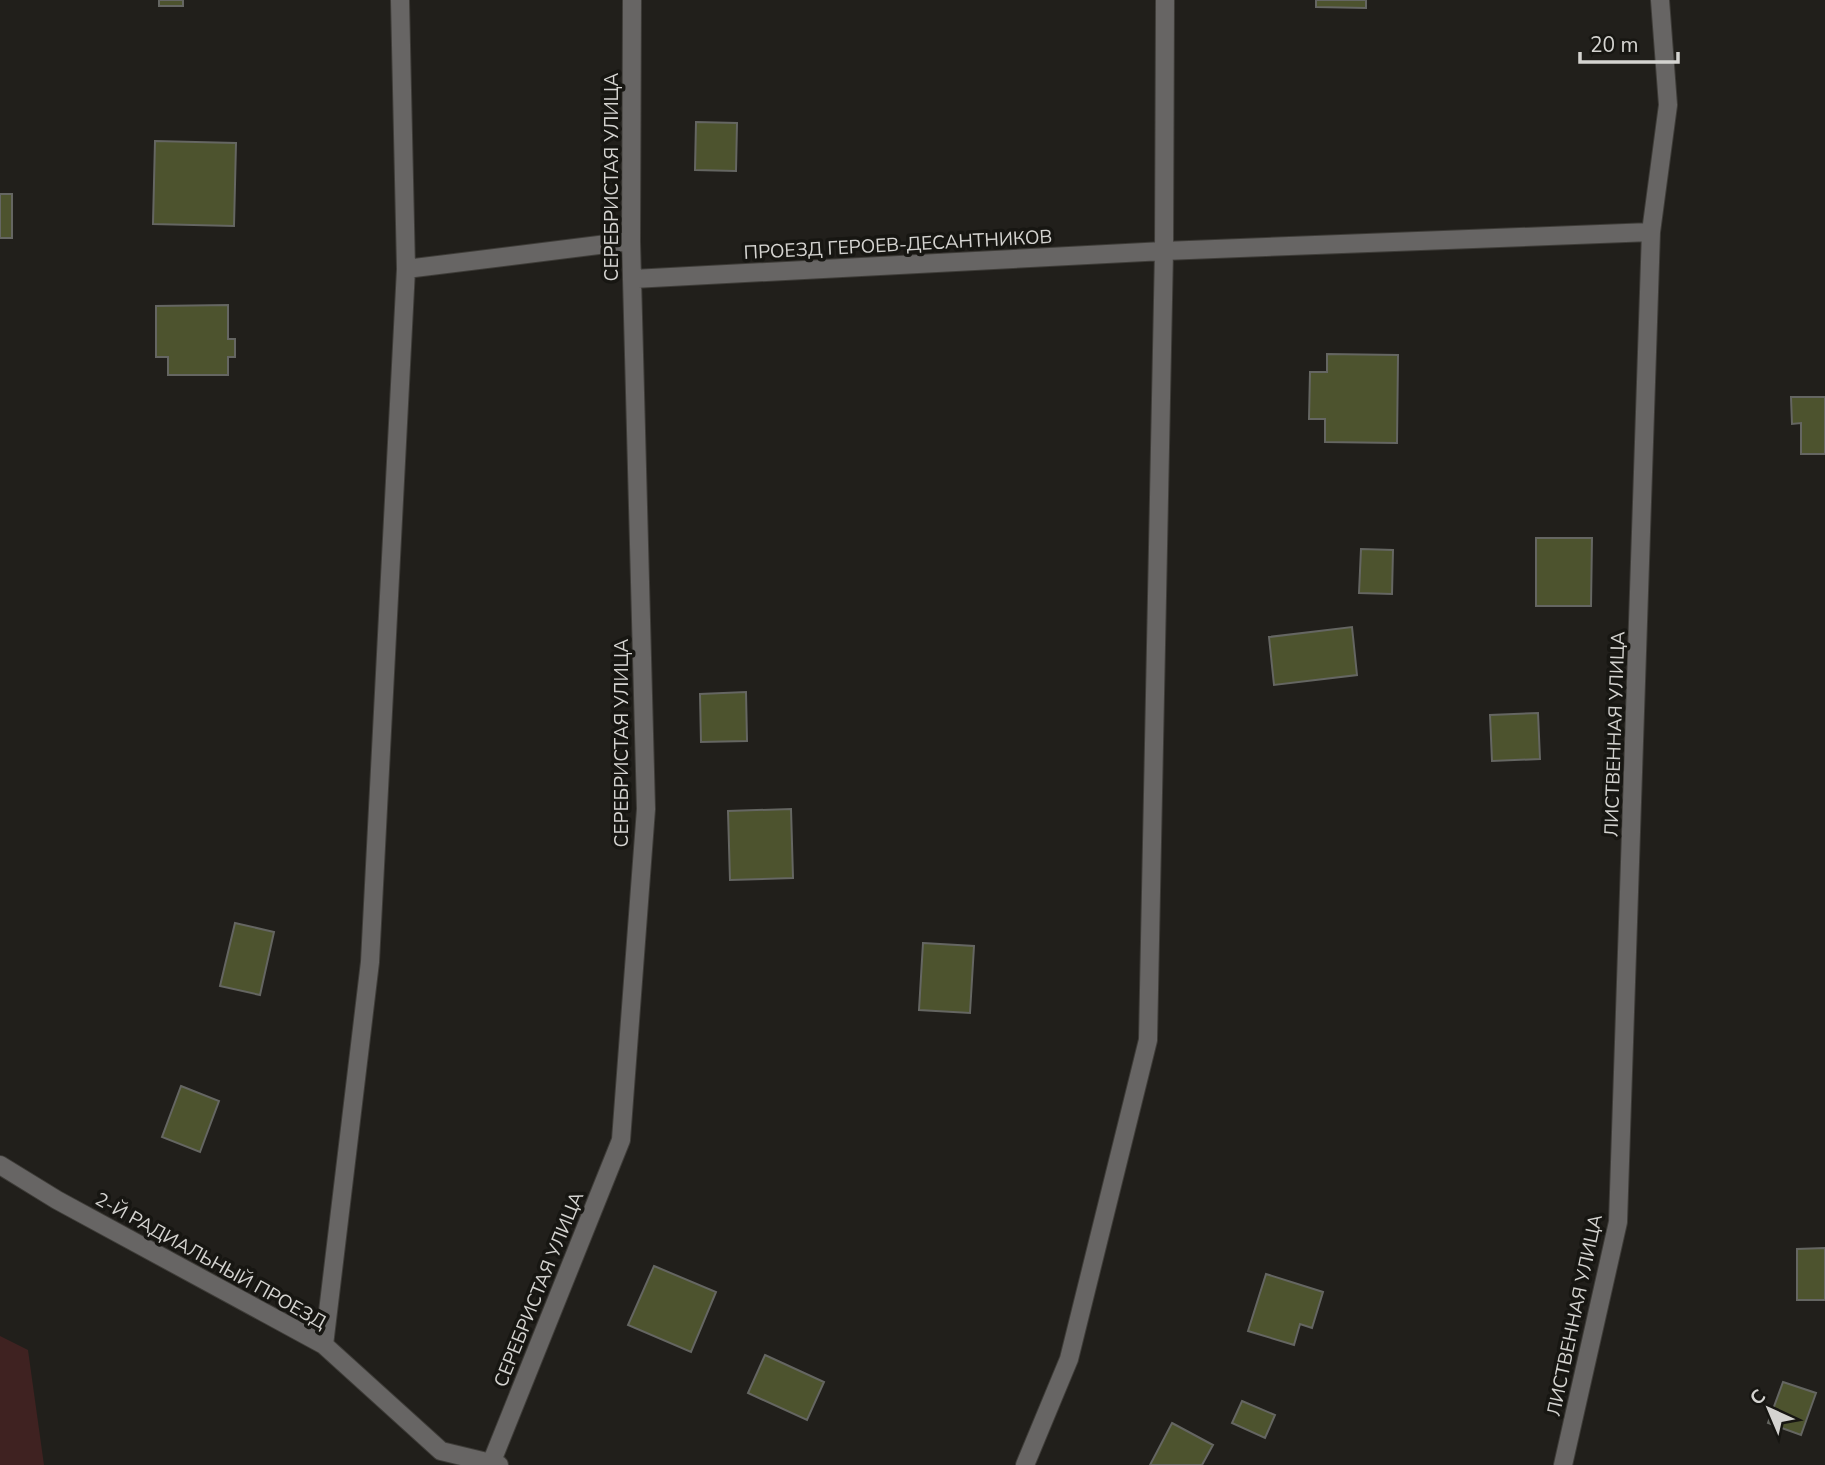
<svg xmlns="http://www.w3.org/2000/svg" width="1825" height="1465" font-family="'Nunito Sans',sans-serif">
  <rect width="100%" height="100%" fill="#211f1b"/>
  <path fill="#3f2221" d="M0,1336L28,1350L44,1465H0Z"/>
  <path fill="#4d532e" stroke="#656662" stroke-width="2" d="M159,0H183V6H159Z
    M1316,0H1366V8L1316,7Z
    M696,122L737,123L736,171L695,170Z
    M155,141L236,143L234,226L153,224Z
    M0,194H12V238H0Z
    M228,305V339H235V357H228V375H168V357H156V306Z
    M1327,354L1398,355L1397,443L1325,442V419H1309L1310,372H1327Z
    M1791,397H1825V454H1801V423L1792,424Z
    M1536,538H1592L1591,606H1536Z
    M1361,549L1393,550L1392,594L1359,593Z
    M1352,627L1357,675L1274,685L1269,637Z
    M746,692L747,741L701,742L700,694Z
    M1538,713L1540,759L1492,761L1490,715Z
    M791,809L793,878L730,880L728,811Z
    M235,923L274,932L260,995L220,986Z
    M923,943L974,946L970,1013L919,1010Z
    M181,1086L219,1101L200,1152L162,1137Z
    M1825,1248V1300H1797V1249Z
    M654,1266L716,1292L691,1352L628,1325Z
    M1266,1274L1323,1292L1312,1328L1300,1324L1294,1345L1248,1331Z
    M765,1355L824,1382L807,1420L748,1393Z
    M1783,1382L1816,1393L1801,1435L1768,1423Z
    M1242,1401L1275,1415L1265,1438L1232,1423Z
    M1172,1423L1213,1445L1202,1465H1150Z"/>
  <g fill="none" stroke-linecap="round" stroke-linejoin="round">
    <g stroke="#3e3c38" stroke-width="20">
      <path id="minor" d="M406,269L631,241
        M633,279L1164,251L1651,232
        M0,1165L57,1200L324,1345L441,1451L499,1465
        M324,1345L370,962L406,269L400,0
        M492,1461L621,1140L646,809L631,241L632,0
        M1025,1465L1069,1359L1148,1040L1164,251L1165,0
        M1563,1465L1618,1222L1651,232L1668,105L1660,0"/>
    </g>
    <use href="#minor" stroke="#676564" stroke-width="18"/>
  </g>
  <g text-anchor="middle" stroke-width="7" stroke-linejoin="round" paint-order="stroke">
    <g font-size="19" fill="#d4d3d0" stroke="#171612">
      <text transform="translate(611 177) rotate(-90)" y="7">СЕРЕБРИСТАЯ УЛИЦА</text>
      <text transform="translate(898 244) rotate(-3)" y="7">ПРОЕЗД ГЕРОЕВ-ДЕСАНТНИКОВ</text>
      <text transform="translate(1614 734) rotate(-88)" y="7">ЛИСТВЕННАЯ УЛИЦА</text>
      <text transform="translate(621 743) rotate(-90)" y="7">СЕРЕБРИСТАЯ УЛИЦА</text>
      <text transform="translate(211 1260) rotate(29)" y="7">2-Й РАДИАЛЬНЫЙ ПРОЕЗД</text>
      <text transform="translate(538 1289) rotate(-68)" y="7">СЕРЕБРИСТАЯ УЛИЦА</text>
      <text transform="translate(1574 1315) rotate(-78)" y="7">ЛИСТВЕННАЯ УЛИЦА</text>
    </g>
  </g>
  <g transform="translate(1769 1409) rotate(316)" stroke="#171612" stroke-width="5" paint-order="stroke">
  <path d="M0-5L12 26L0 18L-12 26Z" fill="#d4d3d0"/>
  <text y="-10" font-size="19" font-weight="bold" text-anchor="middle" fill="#d4d3d0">С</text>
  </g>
  <path d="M1580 52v10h98v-10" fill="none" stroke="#d4d3d0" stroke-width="3.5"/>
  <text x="1590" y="52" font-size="21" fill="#d4d3d0" stroke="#171612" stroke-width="5" paint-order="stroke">20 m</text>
</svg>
